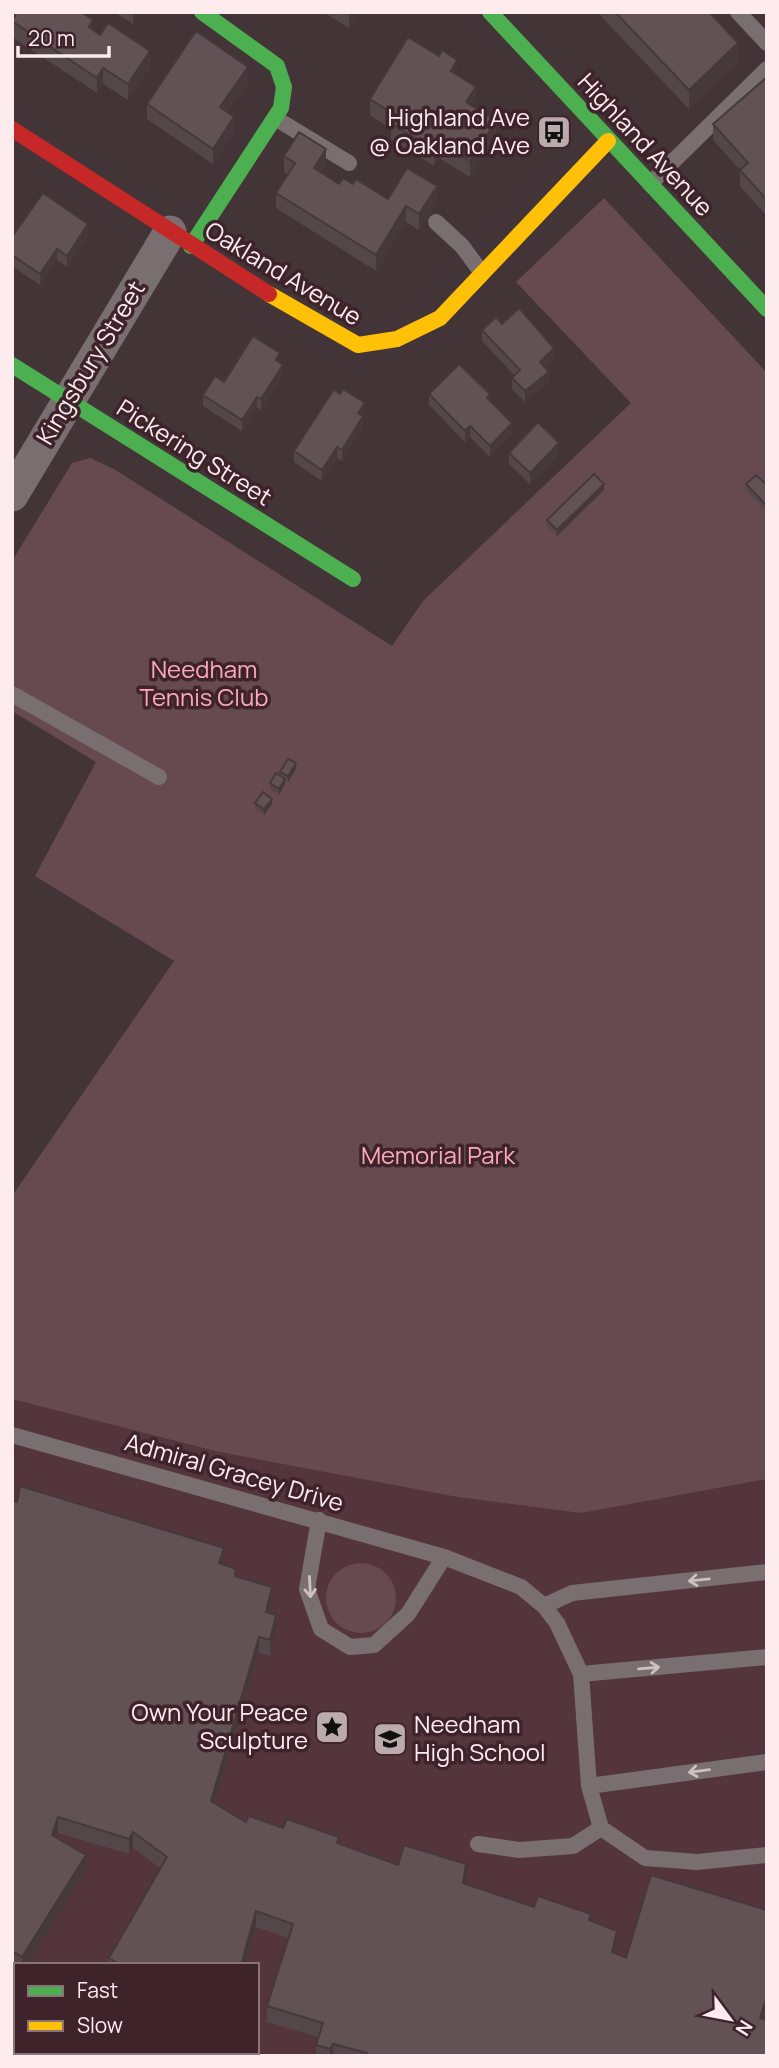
<svg xmlns="http://www.w3.org/2000/svg" width="779" height="2068" font-family="Manrope,sans-serif">
  <rect width="100%" height="100%" fill="#433438"/>
  <path fill="#54353b" fill-rule="evenodd" d="M12,1399L215,1451L581,1513L767,1479V2056H12ZM16,1965H257V2052H16Z"/>
  <path fill="#674a4f" d="M604,198L767,373V1479L581,1513L458,1497L215,1451L12,1399V1196L174,961L35,876L96,762L12,711V561L72,463L90,458L114,469L392,646L423,601L631,403L516,282Z
    M326 1598a35 35 0 1 1 70 0a35 35 0 1 1-70 0Z"/>
  <g fill="none" stroke-linecap="round" stroke-linejoin="round">
    <path stroke="#796f71" stroke-width="16" d="M738,12L767,43
      M275,118L349,163
      M650,184L767,69
      M436,222L462,246L482,273
      M12,694L159,777
      M12,1435L444,1557L521,1587L544,1606L557,1623L581,1674L589,1786L601,1828L645,1858L697,1862L767,1855
      M319,1520L307,1589L321,1629L350,1647L374,1645L408,1614L444,1557
      M544,1606L572,1593L767,1572
      M581,1674L767,1657
      M589,1786L767,1762
      M478,1844L519,1850L573,1846L601,1828
      M12,2020L16,2021
      M138,2052L149,2056"/>
    <path stroke="#796f71" stroke-width="33" d="M12,495L170,232"/>
    <path stroke="#4caf50" stroke-width="16" d="M490,12L767,309
      M191,246L281,108L284,87L277,66L202,12
      M12,365L353,579"/>
    <path stroke="#ffc107" stroke-width="16" d="M269,294L358,345L397,339L440,318L608,141"/>
    <path stroke="#c62828" stroke-width="16" d="M12,129L269,294"/>
  </g>
  <path fill="#54474a" d="M85,12V15L93,30L150,67L128,100L103,84L97,93L12,37V20Z
    M114,12H140L133,24Z
    M323,12H358L349,28Z
    M597,12H709L738,63L689,109Z
    M457,75L476,102L473,106L496,136L470,177L439,158L434,166L391,139V129L370,115V99Z
    M767,77L766,215L740,186V170L713,140V124Z
    M248,82L227,112L234,133L213,164L147,119V104Z
    M284,156L326,165L321,173L339,184H353L388,199L437,202L419,230L406,222L376,271L276,208V193L288,174L284,172Z
    M88,235L67,267L57,260L40,285L12,266V237Z
    M502,324L554,359L545,368L549,383L525,402L512,389V378L514,375L482,341V330Z
    M280,363L283,376L261,410L257,407L242,431L203,406V395L224,382Z
    M429,394L490,401L512,434L490,457L470,437L465,442L429,405Z
    M365,414L363,416V427L342,461L337,458L322,481L294,462V451Z
    M509,453L559,454L530,484L509,464Z
    M746,484L767,485V512L746,490Z
    M604,490L557,536L547,526V520Z
    M296,769L288,782L285,780V784L279,795L270,789V783L280,775V772Z
    M255,803L272,804L264,815L255,808Z
    M12,1501L224,1563L223,1565L236,1576L272,1603L269,1613L276,1630L270,1656L259,1653L215,1803L246,1822L283,1828L339,1844L398,1865L466,1879L465,1884L534,1907L591,1921L617,1946L615,1954L626,1958L767,1910V2012L764,2019L767,2056H316V2045L318,2037L267,2022V2006L288,1938L256,1927L245,1965H109V1958L160,1868L133,1848L129,1854L58,1833L57,1838L86,1871L27,1965H16V1969L12,1967Z"/>
  <path fill="#45393c" d="M133,12H140L133,24Z
    M349,12H358L349,28Z
    M738,43V63L689,109V90Z
    M150,51V67L128,100V84Z
    M457,60V76L451,71Z
    M248,67V82L220,123V107Z
    M103,68V84L97,93V78Z
    M476,87V102L466,117V102Z
    M234,117V133L213,164V149Z
    M496,121V136L470,177V161Z
    M439,142V158L434,166V150Z
    M326,149V165L314,184V168Z
    M437,186V202L419,230V214Z
    M767,198V214L766,215V199Z
    M406,206V222L376,271V255Z
    M88,224V235L67,267V256Z
    M57,249V260L40,285V274Z
    M554,348V359L540,373V362Z
    M283,365V376L261,410V399Z
    M549,372V383L525,402V391Z
    M257,397V407L242,431V420Z
    M365,403V414L358,424V413Z
    M363,416V427L342,461V450Z
    M512,423V434L490,457V446Z
    M470,426V437L465,442V431Z
    M559,443V454L530,484V473Z
    M337,447V458L322,481V470Z
    M604,484V490L557,536V530Z
    M296,763V769L288,782V776Z
    M285,779V784L279,795V789Z
    M272,799V804L264,815V809Z
    M224,1548V1563L219,1579V1563Z
    M272,1587V1603L266,1628V1612Z
    M276,1615V1630L270,1656V1640Z
    M259,1637V1653L211,1816V1801Z
    M58,1817V1833L52,1851V1835Z
    M133,1832V1848L129,1854V1839Z
    M86,1855V1871L27,1965H22V1957Z
    M466,1864V1879L463,1899V1883Z
    M256,1911V1927L245,1965H241Z
    M617,1931V1946L612,1968V1952Z
    M767,1996V2012L760,2033V2018Z
    M333,2044V2056H330V2049Z"/>
  <path fill="#625256" stroke="#45393c" stroke-width="2" d="M17,12H81L93,20L89,27L100,35L108,23L150,51L128,84L103,68L97,78L12,21Z
    M615,12H709L738,43L689,90Z
    M196,31L248,67L220,107L234,117L213,149L147,104Z
    M408,37L439,56L442,50L457,60L451,71L476,87L466,102L496,121L470,161L439,142L434,150L391,123L396,116L370,99Z
    M767,77V198L766,199L740,170L748,163L713,124Z
    M299,132L326,149L314,168L339,184L343,178L353,184L356,179L388,199L407,168L437,186L419,214L406,206L376,255L276,193L295,163L284,156Z
    M43,193L88,224L67,256L57,249L40,274L12,255V237Z
    M519,308L554,348L540,362L549,372L525,391L512,378L520,370L482,330L496,317L502,324Z
    M253,336L280,353L276,360L283,365L261,399L257,397L242,420L203,395L215,376L224,382Z
    M459,364L490,394L487,398L512,423L490,446L470,426L465,431L429,394Z
    M334,389L340,394L343,389L365,403L358,413L363,416L342,450L337,447L322,470L294,451Z
    M538,422L559,443L530,473L509,453Z
    M594,474L604,484L557,530L547,520Z
    M756,475L767,485V506L746,484Z
    M288,759L296,763L288,776L280,772Z
    M276,773L285,779L279,789L270,783Z
    M263,792L272,799L264,809L255,803Z
    M20,1486L224,1548L219,1563L236,1569L235,1576L272,1587L266,1612L276,1615L270,1640L259,1637L211,1801L246,1822L249,1816L283,1828L287,1819L339,1837L337,1843L398,1865L404,1845L466,1864L463,1883L534,1907L538,1896L591,1914L589,1920L617,1931L612,1952L626,1958L651,1875L767,1910V1996L760,2018L767,2020V2056H366L367,2053L333,2044L330,2049L316,2045L323,2023L267,2006L293,1924L256,1911L241,1965H121L109,1958L167,1857L133,1832L129,1839L58,1817L52,1835L86,1855L22,1957L12,1951V1501L17,1502Z"/>
  <defs><path id="oneway-shaft" d="M-6 0H5M1.5-3L5.5 0L1.5 3" fill="none" stroke-width="1.6" stroke-linecap="round" stroke-linejoin="round" transform="scale(1.75)"/></defs>
  <g stroke="#cfc0c2">
    <use href="#oneway-shaft" transform="translate(699 1580) rotate(174)"/>
    <use href="#oneway-shaft" transform="translate(310 1587) rotate(87)"/>
    <use href="#oneway-shaft" transform="translate(649 1668) rotate(-5)"/>
    <use href="#oneway-shaft" transform="translate(699 1771) rotate(173)"/>
  </g>
  <defs>
    <g id="bus-square" transform="scale(1.75)"><rect x="-9" y="-9" width="18" height="18" rx="4" fill="#bcabae" stroke="#3e242a"/><path d="M-5-6H5V4H4V6H2V4H-2V6H-4V4H-5ZM-3.5-4V0h7V-4ZM-3.5 1.2v1.5H-2V1.2ZM2 1.2v1.5H3.5V1.2Z" fill="#111"/></g>
    <g id="sight-square" transform="scale(1.75)"><rect x="-9" y="-9" width="18" height="18" rx="4" fill="#bcabae" stroke="#3e242a"/><path d="M0-6L1.8-2.2L6-1.7L2.9 1.2L3.7 5.4L0 3.3L-3.7 5.4L-2.9 1.2L-6-1.7L-1.8-2.2Z" fill="#111"/></g>
    <g id="school-square" transform="scale(1.75)"><rect x="-9" y="-9" width="18" height="18" rx="4" fill="#bcabae" stroke="#3e242a"/><path d="M0-5L7-2L0 1L-7-2ZM-4 1L0 2.5L4 1V4Q0 6-4 4Z" fill="#111"/></g>
  </defs>
  <g fill-rule="evenodd">
    <use href="#bus-square" x="554" y="132"/>
    <use href="#sight-square" x="332" y="1727"/>
    <use href="#school-square" x="390" y="1739"/>
  </g>
  <g text-anchor="middle" stroke-width="7" stroke-linejoin="round" paint-order="stroke">
    <g font-size="24" fill="#fdebee" stroke="#3e242a" text-anchor="end">
      <text x="530" y="126">Highland Ave<tspan x="530" dy="28">@ Oakland Ave</tspan></text>
      <text x="308" y="1721">Own Your Peace<tspan x="308" dy="28">Sculpture</tspan></text>
      <text x="414" y="1733" text-anchor="start">Needham<tspan x="414" dy="28">High School</tspan></text>
    </g>
    <g font-size="24" fill="#fdebee" stroke="#3e242a">
      <text transform="translate(645 145) rotate(47)" y="8">Highland Avenue</text>
      <text transform="translate(283 274) rotate(31)" y="8">Oakland Avenue</text>
      <text transform="translate(91 363) rotate(-59)" y="8">Kingsbury Street</text>
      <text transform="translate(194 453) rotate(32)" y="8">Pickering Street</text>
      <text transform="translate(234 1473) rotate(16)" y="8">Admiral Gracey Drive</text>
    </g>
    <g font-size="24" fill="#fcaaba" stroke="#3e242a">
      <text x="204" y="678">Needham<tspan x="204" dy="28">Tennis Club</tspan></text>
      <text x="438" y="1164">Memorial Park</text>
    </g>
  </g>
  <rect width="779" height="2068" fill="none" stroke="#fdebee" stroke-width="28"/>
  <rect x="14" y="1963" width="245" height="91" fill="#3e242a" stroke="#8a7478" stroke-width="2"/>
  <rect x="28" y="1986" width="35" height="10" fill="#4caf50" stroke="#8a7478" stroke-width="2"/>
  <text x="77" y="1998" font-size="21" fill="#fdebee">Fast</text>
  <rect x="28" y="2021" width="35" height="10" fill="#ffc107" stroke="#8a7478" stroke-width="2"/>
  <text x="77" y="2033" font-size="21" fill="#fdebee">Slow</text>
  <g transform="translate(730 2019) rotate(122)" stroke="#3e242a" stroke-width="5" paint-order="stroke">
  <path d="M0-5L12 26L0 18L-12 26Z" fill="#fdebee"/>
  <text y="-10" font-size="19" font-weight="bold" text-anchor="middle" fill="#fdebee">N</text>
  </g>
  <path d="M18 46v10h91v-10" fill="none" stroke="#fdebee" stroke-width="3.5"/>
  <text x="28" y="46" font-size="21" fill="#fdebee" stroke="#3e242a" stroke-width="5" paint-order="stroke">20 m</text>
</svg>
